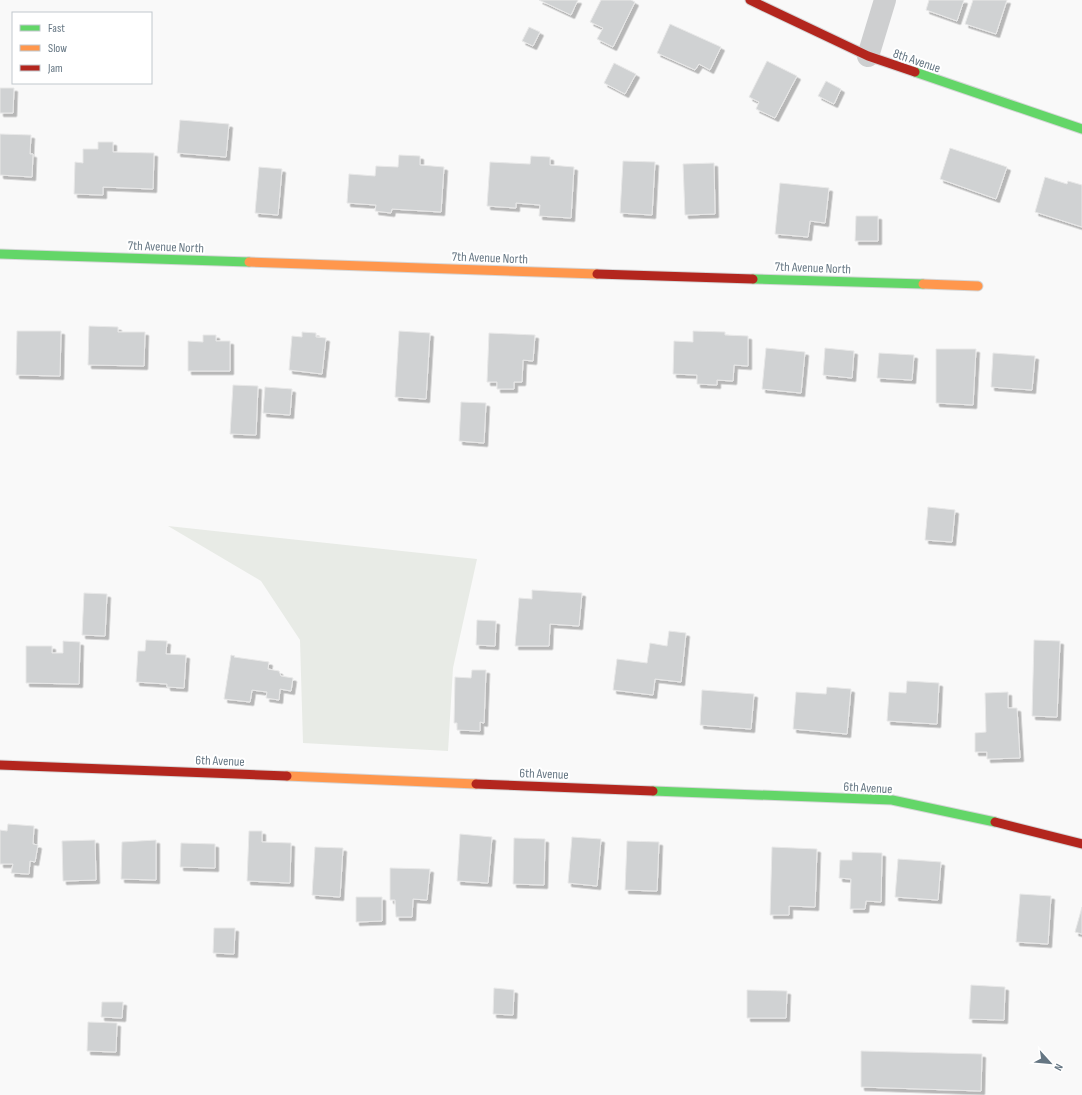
<svg xmlns="http://www.w3.org/2000/svg" width="1082" height="1095" font-family="'Sofia Sans Condensed',sans-serif">
  <defs>
    <filter id="shadow"><feDropShadow dx="3.5" dy="3.5" stdDeviation="0" flood-color="#0004"/></filter>
  </defs>
  <rect width="100%" height="100%" fill="#f9f9f9"/>
  <path fill="#e8ebe6" d="M168,526L477,559L453,668L448,751L303,743L300,640L261,581Z"/>
  <path fill="#d0d2d3" stroke="#e8e8e8" filter="url(#shadow)" d="M539,0H578L571,15Z
    M601,0H631L635,2L613,47L597,39L603,28L590,22Z
    M929,0H964L957,21L926,10Z
    M973,0H1007L996,34L965,24Z
    M670,24L721,47L710,70L699,64L695,70L657,53Z
    M529,27L540,32L533,46L522,41Z
    M767,61L797,76L775,118L756,109L759,102L749,97Z
    M614,63L636,74L625,94L604,83Z
    M826,81L841,89L834,104L818,96Z
    M0,88H14L13,113H0Z
    M180,120L229,124L226,157L177,153Z
    M0,134L31,135L30,154H33L32,177L0,175Z
    M98,142H113V152L154,153L153,189L103,187V195L74,194L75,162L83,163V149H98Z
    M950,148L1007,167L996,199L940,179Z
    M399,155L420,156V165L444,167L441,212L392,209L391,213L375,211L376,205L347,203L349,174L375,176L376,166L398,167Z
    M531,156L550,157V165L574,167L571,218L539,216L540,205L516,203V208L487,206L490,162L530,164Z
    M623,161L655,162L652,215L620,213Z
    M714,163L715,214L685,215L683,164Z
    M259,167L282,169L278,215L255,213Z
    M1045,177L1067,184L1068,181L1082,185V227L1035,212Z
    M780,183L829,188L825,223L810,221L808,237L775,234Z
    M856,216H878V241H855Z
    M89,326L118,327V332H145L144,366L88,365Z
    M17,331H61L60,376L16,375Z
    M399,331L430,333L426,399L395,397Z
    M693,331L725,332V335L748,336V366L734,365L733,381L717,380V385L697,384V375L673,374L674,341L693,342Z
    M302,332L316,333V337L326,338L322,374L289,370L292,336L302,337Z
    M489,333L535,335L533,361L523,360L522,382H514V389H497V382H487Z
    M203,335H216V341H230V371H188V341L203,342Z
    M766,348L805,352L801,393L762,389Z
    M825,348L854,351L852,378L823,375Z
    M936,349H976L973,405L936,403Z
    M879,353L914,355L912,380L877,378Z
    M993,353L1035,356L1032,390L991,387Z
    M233,385L258,386L256,435L230,434Z
    M265,387L292,389L290,415L263,413Z
    M461,402L486,403L484,443L459,441Z
    M928,507L955,510L952,542L925,540Z
    M532,590L582,593L579,626L550,624L549,646H515L519,598L532,599Z
    M84,593L107,594L105,636L82,635Z
    M477,620L496,621L495,646L476,645Z
    M669,631L686,633L681,682L655,679L653,695L613,690L617,659L647,663L650,643L667,646Z
    M146,640L167,641L166,654L186,655L184,688L167,687V684L136,682L138,651H145Z
    M1034,640L1060,641L1057,717L1032,716Z
    M63,641L80,642L79,684L26,683V646H52V653H63Z
    M231,655L235,656L234,657L269,662L268,669L279,671L281,676L293,678L291,691L280,689L279,700L266,698L267,692L252,690L250,702L224,699Z
    M472,670H486L484,723L480,722V731L457,730V723H454L455,677L471,678Z
    M907,681L939,683L937,724L887,721L889,692L906,693Z
    M827,687L851,689L847,734L793,729L796,692L826,694Z
    M702,690L754,694L751,729L700,725Z
    M1008,692V708H1017L1020,758L987,759V752H975V733L986,732L985,693Z
    M8,824L34,826L33,844L38,845L35,862L30,861L29,874L11,873L13,864H0V830L7,831Z
    M249,831H262V842L291,843L290,883L247,881Z
    M460,834L492,837L488,883L457,881Z
    M572,837L601,839L597,886L568,883Z
    M514,838L545,839L544,885L513,884Z
    M95,840L96,880L63,881L62,841Z
    M156,840V880L121,879L122,842Z
    M627,841L659,842L657,891L625,890Z
    M181,843L215,844V868L180,867Z
    M315,847L343,848L340,897L312,895Z
    M772,847L817,849L815,907L789,906V915H770Z
    M852,852L882,853L881,902L866,901L865,909H850L851,879L839,878L840,860H852Z
    M898,859L941,862L938,900L895,897Z
    M390,868L430,869L427,900L413,899L412,917H396L395,900H390Z
    M1020,894L1051,896L1048,944L1016,942Z
    M356,897H382V921L356,922Z
    M1082,907V934L1075,932Z
    M214,928H235L234,954L213,953Z
    M971,985L1005,987L1004,1020L969,1019Z
    M494,988L514,990L513,1015L493,1014Z
    M747,990L787,991L786,1018H747Z
    M102,1002H123L122,1018L101,1017Z
    M88,1022L117,1023L116,1052L87,1051Z
    M861,1051L982,1054L981,1091L861,1087Z"/>
  <g fill="none" stroke-linecap="round" stroke-linejoin="round">
    <g stroke="#d5d6d7" stroke-width="11">
      <path id="fast" d="M915,72L1082,129
        M0,254L249,262
        M753,279L923,284
        M653,791L892,800L995,822"/>
    </g>
    <g stroke="#d5d6d7" stroke-width="11">
      <path id="slow" d="M249,262L597,274
        M923,284L978,286
        M287,776L476,784"/>
    </g>
    <g stroke="#d5d6d7" stroke-width="11">
      <path id="jam" d="M750,0L868,56L915,72
        M597,274L753,279
        M0,765L287,776
        M476,784L653,791
        M995,822L1082,844"/>
    </g>
    <path stroke="#cecfd0" stroke-width="22" d="M868,56L885,0"/>
    <use href="#fast" stroke="#63d668" stroke-width="9"/>
    <use href="#slow" stroke="#ff974d" stroke-width="9"/>
    <use href="#jam" stroke="#b3261e" stroke-width="9"/>
  </g>
  <g text-anchor="middle" stroke-width="4" stroke-linejoin="round" paint-order="stroke">
    <g font-size="13" fill="#657683" stroke="#fff">
      <text transform="translate(917 60) rotate(19)" y="5">8th Avenue</text>
      <text transform="translate(166 246) rotate(2)" y="5">7th Avenue North</text>
      <text transform="translate(490 257) rotate(2)" y="5">7th Avenue North</text>
      <text transform="translate(813 267) rotate(2)" y="5">7th Avenue North</text>
      <text transform="translate(220 760) rotate(2)" y="5">6th Avenue</text>
      <text transform="translate(544 773) rotate(2)" y="5">6th Avenue</text>
      <text transform="translate(868 787) rotate(3)" y="5">6th Avenue</text>
    </g>
  </g>
  <rect x="12" y="12" width="140" height="72" fill="#ffffff" stroke="#c1c8cd"/>
  <rect x="20" y="25" width="20" height="6" fill="#63d668" stroke="#c1c8cd"/>
  <text x="48" y="32" font-size="12" fill="#657683">Fast</text>
  <rect x="20" y="45" width="20" height="6" fill="#ff974d" stroke="#c1c8cd"/>
  <text x="48" y="52" font-size="12" fill="#657683">Slow</text>
  <rect x="20" y="65" width="20" height="6" fill="#b3261e" stroke="#c1c8cd"/>
  <text x="48" y="72" font-size="12" fill="#657683">Jam</text>
  <g transform="translate(1050 1063) rotate(117)" stroke="#ffffff" stroke-width="3" paint-order="stroke">
  <path d="M0-3L7 15L0 10L-7 15Z" fill="#657683"/>
  <text y="-6" font-size="11" font-weight="bold" text-anchor="middle" fill="#657683">N</text>
  </g>
</svg>
